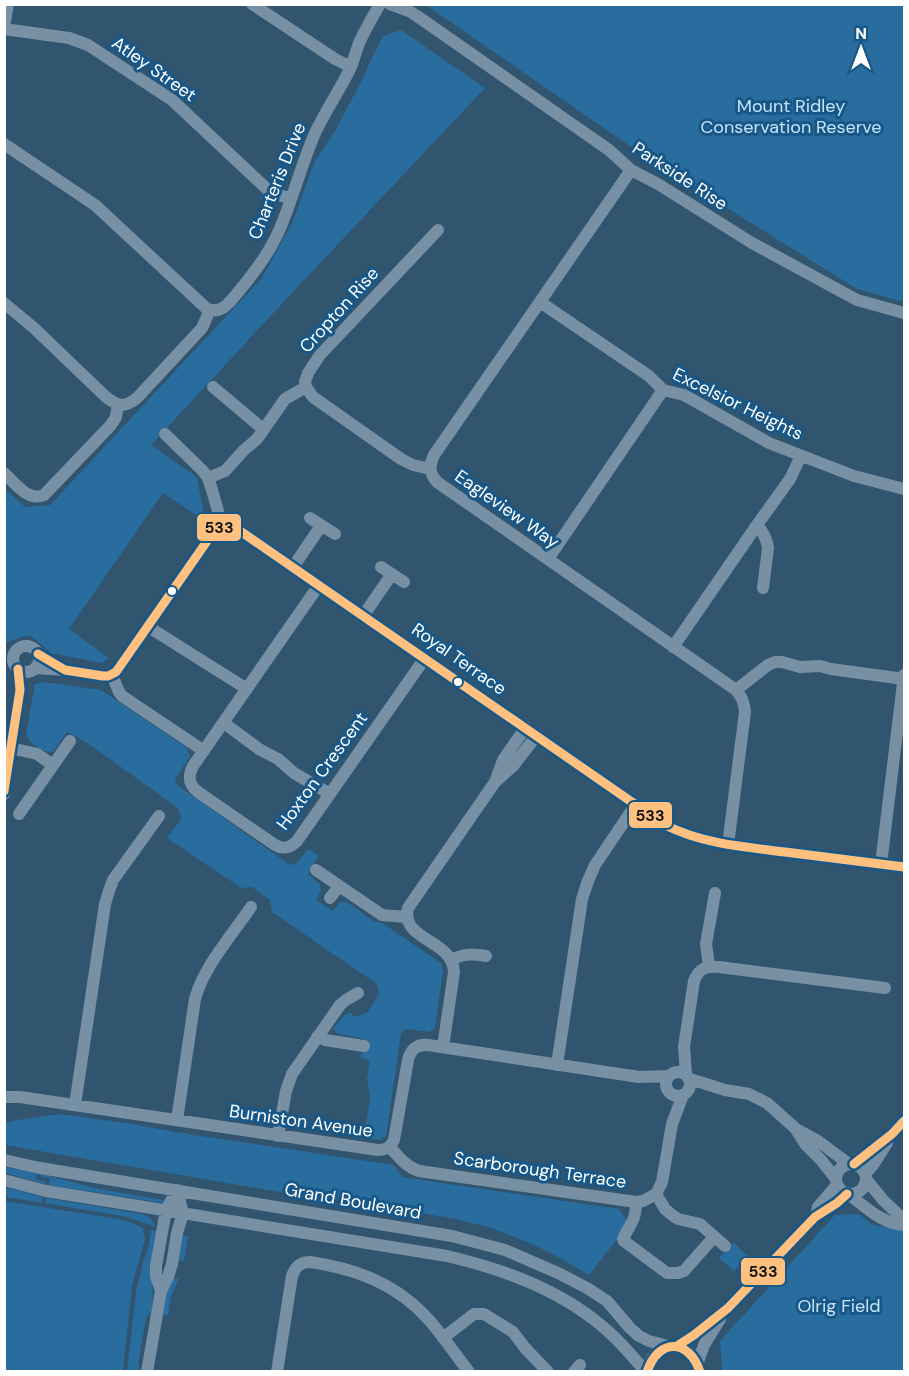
<svg xmlns="http://www.w3.org/2000/svg" width="909" height="1376" font-family="'DM Sans',sans-serif">
  <rect width="100%" height="100%" fill="#31546f"/>
  <path fill="#296d9e" d="M426,5H904V302L857,289L653,162Z
    M401,30L485,88L292,293L151,445L197,477L205,521L163,493L69,629L109,658L102,663L51,653L41,644L31,636L21,637L5,643L4,488L25,507L50,505L262,278L293,221L314,163L335,131L365,74L368,66L383,36Z
    M44,682L101,690L187,748L190,756L175,779L177,785L290,865L297,863L308,849L319,856L308,874L320,884L321,891L316,900L333,911L340,902C357,902 366,922 382,923L441,963L443,971L435,1028L429,1032L406,1029L401,1034L386,1136L380,1140L364,1137L370,1098L367,1079L370,1060L361,1058L364,1039L336,1033L334,1028L344,1015L351,1013L355,1017L367,1013L379,994L377,984L272,912L270,900L252,887L241,888L167,838L181,819L178,808L86,742L67,732L53,752C42,752 30,745 26,734L35,684Z
    M60,1114L132,1124L181,1133L394,1165L402,1177L619,1209L629,1224L589,1275L551,1253L529,1243L492,1228L456,1219L343,1200L286,1193L5,1145L4,1123L17,1120Z
    M4,1167L37,1173L36,1180L46,1181L45,1184L5,1173Z
    M41,1174L99,1189L163,1200L164,1203L49,1185L50,1178L41,1177Z
    M4,1187L43,1197L42,1203L5,1197Z
    M46,1198L142,1214L149,1217L156,1227L127,1217L45,1203Z
    M4,1201L118,1219L130,1222L143,1228L145,1239L132,1286L123,1371H5Z
    M859,1214L871,1224L904,1231V1371H722L720,1341L835,1215Z
    M151,1230L157,1231L152,1280L153,1298L152,1310L146,1318L138,1364L141,1371L127,1372L136,1292L143,1263L149,1245Z
    M180,1235L188,1236L184,1261L176,1260Z
    M733,1242L748,1256L734,1271L719,1258Z
    M172,1278L179,1279L171,1296L168,1315H163L166,1295Z"/>
  <g fill="none" stroke-linecap="round" stroke-linejoin="round">
    <path stroke="#7890a4" stroke-width="12" d="M252,4L335,59L351,67
      M390,4L409,11L417,16L609,150L631,170L658,184L752,243L857,300L904,313
      M4,27L8,4
      M4,29L69,38L88,45L172,100L268,190L279,195L291,199
      M4,144L95,205L206,308C221,316 230,302 239,291C256,271 271,251 281,226C294,195 302,162 316,131C326,110 339,91 349,71C354,61 356,50 360,41C366,28 373,16 380,4
      M631,170L434,455C429,465 429,473 437,482L736,690C742,697 744,702 745,712L728,845
      M540,302L649,376L663,390L684,395L769,443L854,476L904,489
      M4,303L34,328L106,397C119,407 124,408 137,398L202,328L210,310
      M213,387L263,429
      M165,434L203,471L208,478L212,490L222,525
      M430,469L413,465L401,459L313,397L306,387L305,382L308,373L320,355L438,230
      M4,473C15,483 28,502 44,495L111,425L116,417L118,405
      M208,478L225,471L244,450L257,439L285,399L306,387
      M310,518L335,534
      M757,525C763,532 767,539 768,548L763,588
      M548,559L663,390
      M293,567L321,526
      M381,567L404,582
      M319,585L193,766C188,776 188,784 198,792L275,845C284,850 290,848 297,841L425,658
      M363,616L392,574
      M147,626L247,689
      M13 659a13 13 0 1 1 26 0a13 13 0 1 1-26 0Z
      M673,647L757,525L790,479L801,456
      M36,668L65,670L103,676H108L116,672L212,534C219,526 226,522 237,528L665,825C685,836 705,841 728,845L904,867
      M112,675L119,692L122,696L204,751
      M736,690L768,665L775,662H782L800,667L820,666L831,669L904,679
      M224,723L259,749L278,759L294,773L330,794
      M11,748L37,754L53,765
      M495,782L503,760L526,727
      M4,794L20,690L18,669
      M19,814L70,741
      M881,864L904,675
      M316,870L382,915L406,917
      M330,898L339,886
      M452,960C463,953 473,954 486,956
      M709,966L706,944L715,893
      M317,1037L325,1040L364,1046
      M443,1047L454,972C453,939 400,941 408,908L495,782L513,766L537,735
      M557,1065L582,899L588,881L595,865L636,804
      M666 1084a12 12 0 1 1 24 0a12 12 0 1 1-24 0Z
      M686,1074L684,1047L694,981C699,968 706,966 719,967L885,988
      M690,1079L725,1090L749,1094L767,1103L795,1128L806,1145L821,1160L836,1179
      M4,1097H20L378,1150C386,1150 391,1147 394,1140L408,1060C411,1049 417,1044 428,1045L639,1077L669,1076
      M75,1105L105,904L109,891L113,880L159,816
      M177,1120L195,999C204,966 232,935 251,907
      M796,1129L818,1141L849,1164
      M278,1136L286,1091L292,1074L340,1005L346,1000L358,993
      M390,1147C398,1156 406,1167 419,1171L636,1202L643,1201L656,1194L662,1182L672,1124L683,1095
      M4,1160L40,1168L452,1236L505,1250L558,1273L587,1288L607,1301L630,1328L639,1336L649,1341L668,1346
      M836 1179a15 15 0 1 1 30 0a15 15 0 1 1-30 0Z
      M854,1164L892,1134L904,1121
      M865,1174L873,1165L887,1143
      M866,1179L883,1200L904,1220
      M4,1180L46,1191L447,1256C507,1270 566,1292 611,1334C624,1346 635,1359 646,1372
      M656,1194L665,1209L672,1215L678,1219L700,1224L725,1246
      M848,1194C866,1207 882,1224 904,1225
      M636,1202C636,1222 630,1223 623,1239L624,1241L667,1273H678L684,1271L714,1237
      M816,1216L818,1207L837,1185
      M443,1338L474,1314H484L513,1332L525,1348L548,1372
      M677,1346L694,1335L728,1308L815,1217L837,1203L847,1194
      M698,1362L704,1345L720,1319
      M147,1372L161,1291L168,1277L172,1264L177,1233L183,1213L177,1190L166,1210L156,1266V1276L161,1291
      M277,1372L292,1276C295,1267 300,1262 310,1262C357,1269 397,1284 429,1320C443,1336 455,1354 469,1372
      M574,1372L580,1365
      M647,1372C652,1338 695,1338 700,1372"/>
    <g stroke="#185888" stroke-width="14">
      <path id="bus-1" d="M38,654L65,670L103,676H108L116,672L212,534L222,525L233,526L665,825C703,844 744,847 785,852C825,857 864,862 904,867
        M4,791L20,690L18,669
        M854,1164L892,1134L904,1121
        M677,1346L694,1335L728,1308L815,1217L837,1203L847,1194
        M647,1372C658,1338 689,1338 700,1372"/>
    </g>
    <use href="#bus-1" stroke="#ffc080" stroke-width="9"/>
  </g>
  <g fill="#fff" stroke="#185888" stroke-width="2">
    <circle cx="172" cy="591" r="5"/>
    <circle cx="458" cy="682" r="5"/>
  </g>
  <g text-anchor="middle" stroke-width="6" stroke-linejoin="round" paint-order="stroke">
    <g font-size="18" fill="#fff" stroke="#185888">
      <text transform="translate(154 69) rotate(35)" y="6">Atley Street</text>
      <text transform="translate(680 176) rotate(33)" y="6">Parkside Rise</text>
      <text transform="translate(277 181) rotate(-68)" y="6">Charteris Drive</text>
      <text transform="translate(339 310) rotate(-48)" y="6">Cropton Rise</text>
      <text transform="translate(738 404) rotate(26)" y="6">Excelsior Heights</text>
      <text transform="translate(507 509) rotate(35)" y="6">Eagleview Way</text>
      <text transform="translate(459 659) rotate(35)" y="6">Royal Terrace</text>
      <text transform="translate(322 771) rotate(-54)" y="6">Hoxton Crescent</text>
      <text transform="translate(301 1121) rotate(8)" y="6">Burniston Avenue</text>
      <text transform="translate(540 1170) rotate(8)" y="6">Scarborough Terrace</text>
      <text transform="translate(353 1201) rotate(10)" y="6">Grand Boulevard</text>
    </g>
    <g font-size="18" fill="#c5e4fa" stroke="#185888">
      <text x="791" y="112">Mount Ridley<tspan x="791" dy="21">Conservation Reserve</tspan></text>
      <text x="839" y="1312">Olrig Field</text>
    </g>
  </g>
  <g stroke="#185888" stroke-width="2">
    <rect x="196" y="513" width="46" height="29" rx="6" fill="#ffc080"/>
    <rect x="628" y="801" width="45" height="28" rx="6" fill="#ffc080"/>
    <rect x="740" y="1257" width="46" height="29" rx="6" fill="#ffc080"/>
  </g>
  <g font-size="16" text-anchor="middle" font-weight="bold" fill="#111">
    <text x="219" y="533">533</text>
    <text x="650" y="821">533</text>
    <text x="763" y="1277">533</text>
  </g>
  <rect width="909" height="1376" fill="none" stroke="#ffffff" stroke-width="12"/>
  <g transform="translate(861 48)" stroke="#185888" stroke-width="4.5" paint-order="stroke">
  <path d="M0-4.5L10 22L0 15L-10 22Z" fill="#ffffff"/>
  <text y="-9" font-size="16" font-weight="bold" text-anchor="middle" fill="#ffffff">N</text>
  </g>
</svg>
